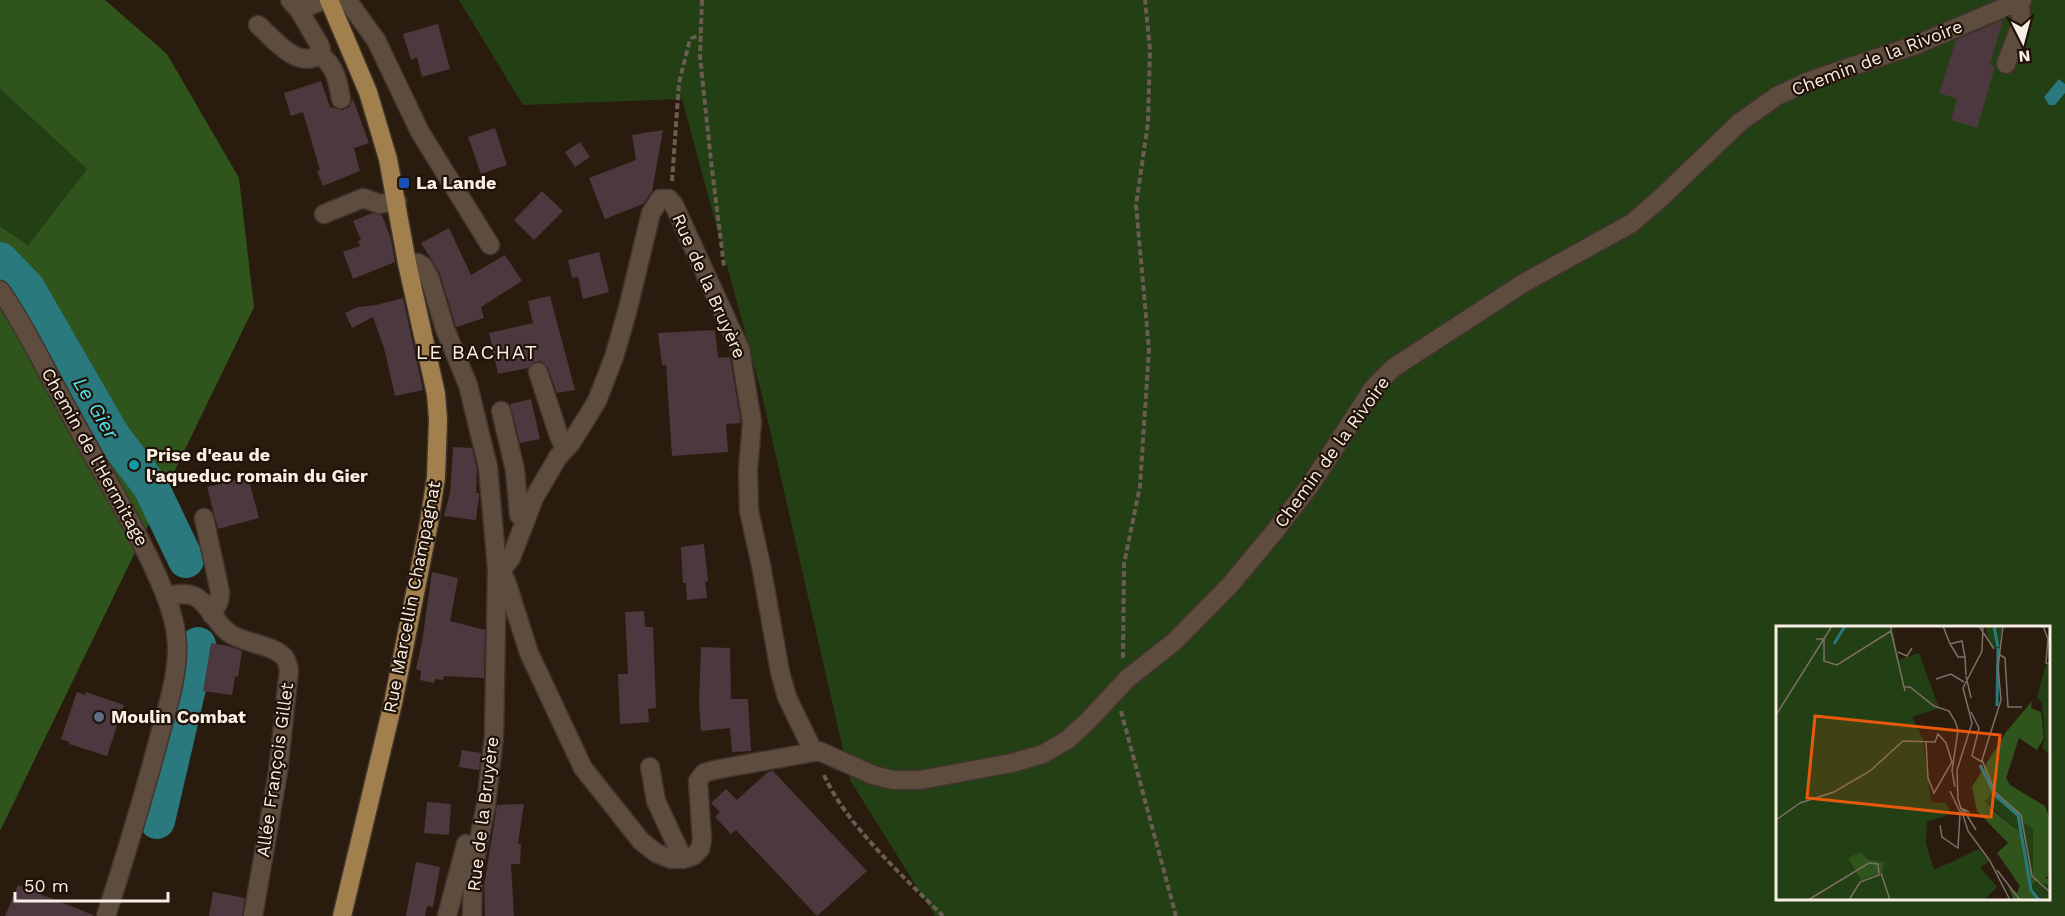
<svg xmlns="http://www.w3.org/2000/svg" width="2065" height="916" font-family="'Work Sans',sans-serif">
  <rect width="100%" height="100%" fill="#2a1b0f"/>
  <path fill="#233f14" fill-rule="evenodd" d="M459,0H2065V916H935L850,780L762,395L682,99L523,105ZM1777,628H2048V900H1777Z
    M0,89L87,169L28,245L0,226Z"/>
  <path fill="#2f541c" d="M0,0H105L167,54L239,178L254,307L0,831V226L28,245L87,169L0,89Z"/>
  <path fill="#29797e" d="M2059,79L2065,84V93L2055,105H2049L2044,97Z"/>
  <g fill="none" stroke-linecap="round" stroke-linejoin="round">
    <path stroke="#29797e" stroke-width="36" d="M0,260L27,288L111,434L151,487L186,560
      M157,821L198,645"/>
  </g>
  <path fill="#4d383f" d="M2003,20L1990,64L1995,67L1977,128L1951,120L1957,99L1939,93L1956,40Z
    M438,24L450,69L422,77L417,57L411,60L403,34Z
    M321,81L330,107L343,110L349,107L353,99L369,143L354,148L360,171L323,186L317,171L320,170L303,112L291,116L284,93Z
    M495,128L507,165L481,174L468,137Z
    M663,130L652,191L643,204L605,219L589,178L636,160L632,135Z
    M580,142L590,157L575,167L565,152Z
    M542,191L563,211L534,240L514,220Z
    M372,213L382,215L391,239L395,262L353,279L343,252L360,246L358,241L361,240L353,221Z
    M449,228L471,275L505,255L522,281L481,307L484,318L456,327L440,274L421,243Z
    M599,252L609,292L583,299L578,277L572,278L568,260Z
    M550,296L575,390L557,393L548,368L541,361L534,362L528,368L498,374L489,333L533,323L528,301Z
    M403,298L423,390L395,396L384,348L373,317L352,328L345,313L358,307L376,305Z
    M715,330L718,358L730,357L741,423L726,424L728,452L672,456L666,365H662L658,333Z
    M531,399L540,439L520,443L510,404Z
    M453,447L472,448L477,469L476,493H479V496L476,520L444,516L450,493Z
    M248,477L259,518L218,529L207,487Z
    M704,544L708,581L705,582L707,598L687,600L686,583H683L681,547Z
    M432,572L458,578L450,621L485,630L484,678L444,676L443,680L435,679L434,683L420,680L421,671L416,669L422,642Z
    M644,611L645,627H653L656,708L648,709L649,722L620,724L618,674H628L625,612Z
    M211,643L229,646L242,651L238,677L235,676L232,695L203,691Z
    M701,647L730,648L731,699H748L751,751L732,752L730,728L701,731L699,704Z
    M77,692L85,695L86,692L124,705L107,756L69,744V742L61,739Z
    M462,750L481,753L479,770L459,767Z
    M773,771L867,871L817,916L736,830L731,834L715,817L720,812L711,803L726,789L737,800L768,772Z
    M427,802L451,804L449,835L424,833Z
    M524,804L518,844H521L520,864H511L514,916H485L484,886L497,805Z
    M416,862L440,867L433,907L427,906L425,916H406Z
    M18,885L93,915V916H5Z
    M213,892L245,898L242,916H209Z"/>
  <g fill="none" stroke-linecap="round" stroke-linejoin="round">
    <g stroke="#40342e" stroke-width="21">
      <path id="minor" d="M332,6L347,0L376,40L420,132L490,245
        M299,10L324,0
        M258,25C273,38 294,66 316,57L321,49L319,44L299,10L290,0
        M319,54C335,65 338,81 341,99
        M2006,64C2012,45 2027,21 2018,2
        M324,214L363,198L380,204L397,201
        M407,263H418L423,266L430,279L445,329L468,385L488,467L497,568L494,736L486,805L473,869L472,916
        M0,290C26,327 45,369 67,408C96,463 130,515 155,571C166,595 176,619 177,645C178,678 166,710 158,742C142,801 125,858 106,916
        M538,372L559,436L565,449
        M501,411L515,470L519,515L525,520
        M204,518L220,592L219,601L212,615
        M166,596C175,595 185,592 194,596C209,603 215,623 229,633C245,644 273,644 284,657C287,660 288,665 289,670L278,772L253,916
        M813,751L787,697L780,672L761,565L749,511L748,470L752,422L740,349L674,205L669,199H660L651,213L627,312L614,357L597,401L571,443L558,457L534,498L511,558L506,564L497,568L502,572L507,584L529,653L583,768L591,778L641,841L656,853L671,859H683L693,856L700,849L702,840L698,781L704,773L714,770L819,751L873,775L893,780H920L1012,763L1043,754L1067,740L1088,721L1127,679L1175,641L1230,585L1275,531L1311,484L1374,387L1393,368L1522,284L1632,223L1663,196L1740,122L1777,96L1809,81L1918,44L2022,0
        M650,767L656,801L683,859
        M447,916L466,844"/>
    </g>
    <g stroke="#40342e" stroke-width="21">
      <path id="major" d="M329,0L368,92L388,159L407,263L436,394L438,419L436,477L429,523L393,703L342,916"/>
    </g>
    <path stroke="#6a5c51" stroke-width="4" stroke-dasharray="6 3" stroke-linecap="butt" d="M702,0L700,56L711,161L724,266
      M672,181L679,83L689,43L692,38L700,35
      M1123,658L1124,564L1140,486L1149,350L1136,205L1148,123L1150,50L1145,0
      M1121,711L1176,916
      M824,775C847,826 903,876 943,916"/>
    <use href="#minor" stroke="#5e4d3f" stroke-width="18"/>
    <use href="#major" stroke="#a2804e" stroke-width="18"/>
  </g>
  <rect fill="#1a4fb4" stroke="#201207" stroke-width="2" x="398" y="177" width="12" height="12" rx="3"/>
  <circle fill="#0f9aa8" stroke="#201207" stroke-width="2" cx="134" cy="465" r="6"/>
  <circle fill="#5c6f8a" stroke="#201207" stroke-width="2" cx="99" cy="717" r="6"/>
  <g text-anchor="middle" stroke-width="4.5" stroke-linejoin="round" paint-order="stroke">
    <g font-size="18" fill="#f9eee6" stroke="#201207">
      <text transform="translate(1877 58) rotate(-21)" y="6">Chemin de la Rivoire</text>
      <text transform="translate(709 286) rotate(66)" y="6">Rue de la Bruyère</text>
      <text transform="translate(1332 452) rotate(-54)" y="6">Chemin de la Rivoire</text>
      <text transform="translate(95 457) rotate(61)" y="6">Chemin de l'Hermitage</text>
      <text transform="translate(412 597) rotate(-79)" y="6">Rue Marcellin Champagnat</text>
      <text transform="translate(275 770) rotate(-82)" y="6">Allée François Gillet</text>
      <text transform="translate(483 814) rotate(-83)" y="6">Rue de la Bruyère</text>
    </g>
    <g font-size="18" font-weight="bold" fill="#f9eee6" stroke="#201207" text-anchor="start">
      <text x="416" y="189">La Lande</text>
      <text x="146" y="461">Prise d'eau de<tspan x="146" dy="21">l'aqueduc romain du Gier</tspan></text>
      <text x="111" y="723">Moulin Combat</text>
    </g>
    <g font-size="20" letter-spacing="1.5" fill="#f9eee6" stroke="#201207">
      <text x="477" y="359">LE BACHAT</text>
    </g>
    <g font-size="20" font-style="italic" fill="#4ee4ee" stroke="#201207">
      <text transform="translate(96 408) rotate(59)" y="7">Le Gier</text>
    </g>
  </g>
  <g transform="translate(1776 626)">
    <rect width="274" height="274" fill="#2a1b0f"/>
    <path d="M0,0H116L123,34L143,27L163,82L136,91L147,113L155,176L170,177L175,188L151,196L150,217L158,244L203,223L213,236L204,241L221,261L208,274H0ZM209,0H226L223,23L215,21ZM270,38L274,39L273,129L266,121L269,113L266,77L261,71ZM215,169L241,191L244,202L241,204L209,175ZM246,196L257,202V254L246,212ZM261,255L274,259V274H266L256,263V257Z" fill="#233f14"/>
    <path d="M256,75L255,82L265,86L268,112L261,124L243,112L230,152L234,159L269,180L274,193V249L269,252L274,253V259L261,255L256,258V264L266,274H238L232,260L241,267L244,260L221,227L232,217L201,185L196,161L230,106ZM215,169L241,191L244,202L241,204L219,186L209,175ZM246,196L257,203V254L246,212ZM85,226L92,234L108,236L106,246L85,254L72,232Z" fill="#2f541c" fill-rule="evenodd"/>
    <path fill="none" stroke="#29797e" stroke-width="3" d="M218,0L222,21M58,18L69,0M221,80L222,22M204,139L219,169L242,189L255,264L263,274"/>
    <path fill="none" stroke="#7d6f65" stroke-width="1.5" d="M167,0L174,18L182,31H189L186,15L174,18M203,0L218,23M207,0L206,25L187,62L196,97L181,144L182,173L192,205L214,235L234,274M227,0L222,41L225,74L206,134L219,166L245,189L256,250L275,267M267,0L272,13L270,37L275,38M115,5L128,61M40,13H48V35L61,39L115,5V0M122,26L131,30L136,22M224,29L229,32L232,81H246M189,31L190,49M190,50L195,72M160,53L175,48L188,56M129,65L128,61H134L158,80L173,85L179,95L182,104L176,145L179,161M195,86L203,102L196,130L206,136M0,89L56,0M174,165L185,188M193,186L187,183L200,204M0,194L24,177L58,166L94,145L127,115L159,116L162,108L170,117L176,136L158,167L152,152L150,116M164,199L166,211L182,222L184,188M221,244L244,274M105,247L114,274M32,274L93,237L102,238L103,249L84,256L73,274"/>
    <path fill="#e8590c" fill-opacity="0.15" stroke="#e8590c" stroke-width="3" d="M39,90L224,109L215,191L31,172Z"/>
    <rect width="274" height="274" fill="none" stroke="#f9eee6" stroke-width="3"/>
  </g>
  <g transform="translate(2023 42) rotate(174)" stroke="#201207" stroke-width="4.5" paint-order="stroke">
  <path d="M0-4.5L10 22L0 15L-10 22Z" fill="#f9eee6"/>
  <text y="-9" font-size="16" font-weight="bold" text-anchor="middle" fill="#f9eee6">N</text>
  </g>
  <path d="M15 892v9h153v-9" fill="none" stroke="#f9eee6" stroke-width="3"/>
  <text x="24" y="892" font-size="18" fill="#f9eee6" stroke="#201207" stroke-width="4.5" paint-order="stroke">50 m</text>
</svg>
